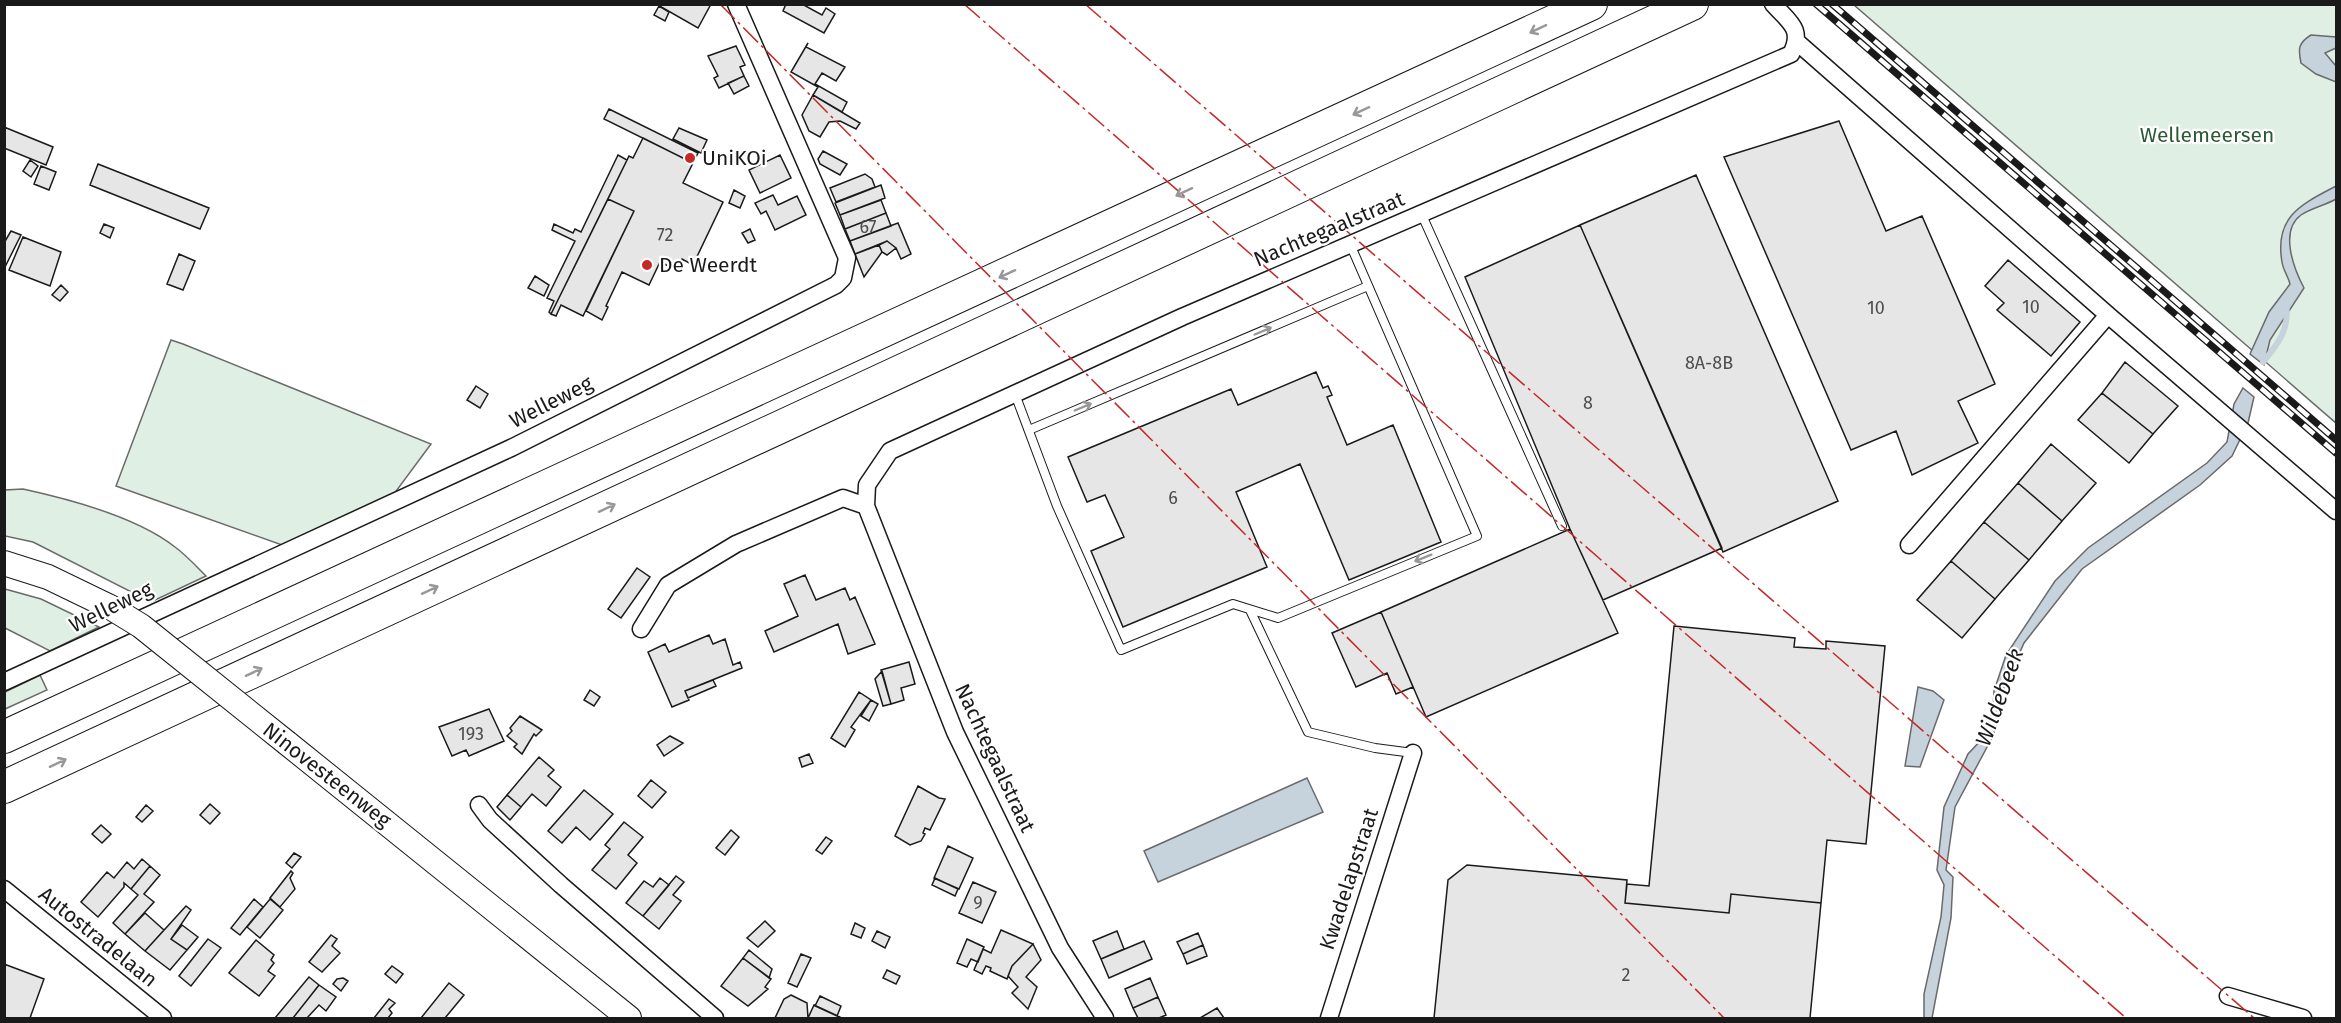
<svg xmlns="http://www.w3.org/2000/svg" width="2341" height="1023" font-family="'Fira Sans',sans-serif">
  <rect width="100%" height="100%" fill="#fff"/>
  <path fill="#e0efe3" stroke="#6a6a6a" stroke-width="1.5" d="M1854,5H2336V423Z
    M171,340L183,344L431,444L394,494L282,545L116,486Z
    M23,489C69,499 138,518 175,547C186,555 196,566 206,576L151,602L33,542L5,536V490Z
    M5,589L41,599L99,627L50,651L5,628Z
    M40,675L47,690L5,709V692Z"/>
  <path fill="#c6d2dc" stroke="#6a6a6a" stroke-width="1.5" d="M2311,35L2336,37V48L2325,53L2336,66V82L2316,74L2301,63C2298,49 2298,43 2311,35Z
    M2336,186V199C2326,205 2311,208 2301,215C2279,231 2294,269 2304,288L2270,340L2264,365L2250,354L2269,312L2290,284C2288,276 2283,270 2282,262C2274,216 2302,204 2336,186Z
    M2243,388L2254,397L2248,423L2232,456L2200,485L2082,569L2024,643L2001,695L2002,709L1993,736L1955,807L1946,870L1953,877L1951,918L1932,1018H1924V994L1941,917L1944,885L1937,870L1944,807L1968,754L1982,739L1993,710L1994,691L2006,655L2055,581L2088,548L2207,463L2227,442L2234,404Z
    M1918,687L1933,691L1944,700L1920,767L1905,766Z
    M1307,778L1323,812L1158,882L1144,851Z"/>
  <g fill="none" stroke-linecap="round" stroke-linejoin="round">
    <path stroke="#c6d2dc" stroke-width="6" d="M2263,362C2278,344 2290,329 2286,304"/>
  </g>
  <path fill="#e6e6e6" stroke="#1a1a1a" stroke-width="1.5" d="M656,4H711L698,28Z
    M786,4H802L822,15L826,8L835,14L824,33L783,11Z
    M659,6L669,12L665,21L654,15Z
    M808,43L806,47L845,67L836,81L822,73L815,84L847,102L842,112L813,95L818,87L791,72Z
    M736,46L745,65L740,67L744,76L719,88L714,78L718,76L708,56Z
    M744,76L749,86L734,94L728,83Z
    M813,95L860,123L856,129L840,121L829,122L820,137L809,131L802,115Z
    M609,109L698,153L693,163L604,119Z
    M1839,121L1886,231L1922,216L1995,384L1958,401L1978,443L1912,475L1896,431L1851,450L1724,157Z
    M4,127L53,147L46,165L4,148Z
    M679,128L707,140L701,153L673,139Z
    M643,138L693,163L683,183L723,202L693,265L682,259L677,270L660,262L649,285L622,272L606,306L608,307L602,320L586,311L634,211L608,199L629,156L633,158Z
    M823,151L847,164L840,175L820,164L818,159Z
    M618,155L627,160L551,314L549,312L554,301L547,298L575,241L552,230L554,224L573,233L575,229L581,232Z
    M780,155L791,178L760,193L749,170Z
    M30,160L38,166L31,177L23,171Z
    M98,164L209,208L200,229L90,185Z
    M41,166L56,172L49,190L34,184Z
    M865,174L872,179L875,187L836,202L830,188Z
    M1696,175L1838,501L1723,552L1580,225Z
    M881,185L885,198L840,215L835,203Z
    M734,190L745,196L740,208L729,203Z
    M773,195L778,205L797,196L806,215L775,230L766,211L761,214L755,203Z
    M608,199L634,211L583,316L561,305L556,316L551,314Z
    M881,200L886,213L845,229L840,215Z
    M886,213L891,226L850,241L845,229Z
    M898,223L911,254L901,259L896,248L887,241L855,254L850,241Z
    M104,224L114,228L110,238L100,233Z
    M1580,225L1722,548L1603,600L1570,529L1465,277Z
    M750,229L755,240L748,243L742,233Z
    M11,231L21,235L4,269V243Z
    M23,237L61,252L50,286L9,270Z
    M887,241L896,248L887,255L882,252L879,245Z
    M879,245L882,252L864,277L855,254Z
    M179,254L195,261L183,290L167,284Z
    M2008,260L2080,322L2051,356L1997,310L2004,303L1985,286Z
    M535,276L549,285L544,296L528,288Z
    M61,285L68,292L60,301L52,295Z
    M2125,362L2178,406L2153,434L2102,393Z
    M1316,372L1323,388L1328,386L1332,395L1327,397L1347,445L1393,425L1441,542L1349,580L1300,464L1236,492L1267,567L1123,627L1091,551L1124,537L1105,495L1087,502L1068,457L1231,389L1238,405Z
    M476,386L488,394L480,408L467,400Z
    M2102,393L2153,434L2129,463L2078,420Z
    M2051,444L2096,483L2062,521L2018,483Z
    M2018,483L2062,521L2029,560L1984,522Z
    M1984,522L2029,560L1995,599L1951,561Z
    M1570,529L1618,633L1426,717L1381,612Z
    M1951,561L1995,599L1962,638L1917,600Z
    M637,568L650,577L621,618L608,609Z
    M805,575L816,600L845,588L850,600L855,597L875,644L848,654L838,624L774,652L765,631L798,616L784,584Z
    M1381,612L1413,687L1396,694L1387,673L1356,687L1332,633Z
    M1674,626L1795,638L1794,647L1826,649V641L1885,646L1866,844L1827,840L1821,903L1731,894L1729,913L1625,903L1627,884L1649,886Z
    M709,635L713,644L725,639L733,665L740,662L742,668L685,691L689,700L672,707L648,652L665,644L669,652Z
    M909,662L915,684L901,688L904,700L891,704L881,670Z
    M882,671L891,704L883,706L875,679Z
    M713,680L716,686L688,698L685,691Z
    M590,690L600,697L594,706L584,700Z
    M859,692L871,700L851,727L855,730L845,747L831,738Z
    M871,700L878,704L869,721L861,716Z
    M489,709L504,741L469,756L466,750L452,756L439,727Z
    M520,716L542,730L536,736L534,734L522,754L514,747L517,744L507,736L512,731L510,728Z
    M670,736L683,743L664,756L657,745Z
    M809,754L813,763L802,767L799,758Z
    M539,757L554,770L548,776L561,787L546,806L532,794L521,807L507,795Z
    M651,780L666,792L652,808L638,796Z
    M918,786L939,798L945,799L930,830L925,828L923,833L925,834L921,841L910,845L895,836Z
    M584,790L613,814L590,840L576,827L562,843L548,831Z
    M507,795L521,807L510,820L497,807Z
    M210,804L220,813L210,824L200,815Z
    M146,805L153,811L142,822L136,817Z
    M624,822L643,837L628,855L637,863L616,889L592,870L610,849L605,845Z
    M101,825L111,834L102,843L92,834Z
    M731,830L739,837L725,855L716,848Z
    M826,837L832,841L822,854L816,850Z
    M948,846L973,858L959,889L934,878Z
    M294,853L301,857L292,868L286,863Z
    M142,859L150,866L131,889L124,883V887L98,917L81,902L107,872L114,878L127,862L134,869Z
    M1467,865L1627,880L1625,903L1729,913L1731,894L1821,903L1810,1018H1434L1448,880Z
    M150,866L160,875L144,894L154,902L125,934L113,923L138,895L131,889Z
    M291,871L293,873L290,878L295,889L280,907L270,898Z
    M676,876L684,882L673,895L681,901L659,929L643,916Z
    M660,878L669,885L643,916L626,903L644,881L653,887Z
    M935,878L958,889L955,896L932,885Z
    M973,882L996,892L982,923L959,913Z
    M254,899L263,907L240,935L231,928Z
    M270,899L283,910L260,938L247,927Z
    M186,906L191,910L171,939L187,950L170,970L145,951Z
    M145,913L164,930L145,951L125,934Z
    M765,921L775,931L758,947L747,938Z
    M855,923L865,928L861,938L851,934Z
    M182,925L198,937L187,950L171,939Z
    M1001,930L1033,944L1012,966L1007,979L990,971L991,968L986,966L982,974L974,970L983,949L991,953Z
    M877,931L890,937L885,948L872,941Z
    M1117,931L1124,949L1101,959L1093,941Z
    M1198,933L1203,945L1183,954L1177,942Z
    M331,935L337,939L332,946L340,953L322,972L309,962Z
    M208,939L221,948L191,986L179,976Z
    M967,939L984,947L978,962L971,959L967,967L957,963Z
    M256,940L274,955L271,960L274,963L268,971L275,976L259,996L229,973Z
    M1144,941L1152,959L1109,978L1101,959Z
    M1033,944L1041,960L1026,977L1037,987L1028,1009L1012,993L1018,987L1008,976L1012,966Z
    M1203,945L1207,956L1187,964L1183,954Z
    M749,950L772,969L769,978L743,958Z
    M801,954L811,958L797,987L788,983Z
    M743,958L771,979L765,987L768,989L748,1006L721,986Z
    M4,964L44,979L30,1018H4Z
    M392,966L403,974L396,983L385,974Z
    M887,970L900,976L896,984L883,978Z
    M309,977L319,985L293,1018H275Z
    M343,978L348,981L341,991L333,984L337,979Z
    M1150,978L1158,997L1133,1008L1125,989Z
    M449,983L464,995L445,1018H421Z
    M319,985L336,997L326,1011L319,1005L307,1018H293Z
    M791,995L807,1003L808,1018H775L784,999Z
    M820,996L841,1006L837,1016L815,1006Z
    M1158,997L1166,1015L1159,1018H1138L1133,1008Z
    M389,999L395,1003L389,1009L392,1013L388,1018H374Z
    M814,1005L840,1017V1018H808Z
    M1217,1008L1224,1018H1200Z"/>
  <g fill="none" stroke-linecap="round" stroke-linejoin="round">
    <g stroke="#1a1a1a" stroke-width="10">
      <path id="service" d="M1421,213L1562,526
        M1015,394L1057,506L1121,650L1233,604L1278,618L1477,536L1350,244
        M1029,430L1368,286
        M1250,610L1308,732L1375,748L1413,753"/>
    </g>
    <g stroke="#1a1a1a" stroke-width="19">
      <path id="minor" d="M1797,42L2108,315L1909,545
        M2108,315L2336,511
        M641,629L668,585L736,544L843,498L866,506
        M4,682L511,448L836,285L843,278L847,258L736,4
        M479,805L490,820L561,885L715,1018
        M4,889L163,1018
        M2228,996L2303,1018
        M1105,1018L1060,948L955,732L866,506L867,485L890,451L1182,317L1791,54C1804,29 1789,22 1773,4
        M1329,1018L1413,753"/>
    </g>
    <g stroke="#1a1a1a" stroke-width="26">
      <path id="secondary" d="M4,563L48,577L110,607
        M287,743L629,1018"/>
    </g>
    <g stroke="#1a1a1a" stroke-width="34">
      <path id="motorway" d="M4,737L1591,4
        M4,787L1692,4"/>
    </g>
    <use href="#service" stroke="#fff" stroke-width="8"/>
    <use href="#minor" stroke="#fff" stroke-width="16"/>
    <use href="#secondary" stroke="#fff" stroke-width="24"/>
    <use href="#motorway" stroke="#fff" stroke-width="32"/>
    <g stroke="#1a1a1a" stroke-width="7">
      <path id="rail" d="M1816,4L2336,453
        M1832,4L2336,440"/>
    </g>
    <use href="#rail" stroke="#fff" stroke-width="4.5" stroke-dasharray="14" stroke-linecap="butt"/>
    <g stroke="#1a1a1a" stroke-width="26" stroke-linecap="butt">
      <path id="secondary-bridge" d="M110,607L141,626L287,743"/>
    </g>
    <use href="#secondary-bridge" stroke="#fff" stroke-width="24"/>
    <path stroke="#c62828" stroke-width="1.5" stroke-dasharray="21 4.5 3 4.5" stroke-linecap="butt" d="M720,4L1724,1018
      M964,4L2126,1018
      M1085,4L2254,1018"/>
  </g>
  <defs><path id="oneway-shaft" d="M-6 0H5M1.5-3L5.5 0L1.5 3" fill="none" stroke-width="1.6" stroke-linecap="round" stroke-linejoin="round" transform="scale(1.5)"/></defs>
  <g stroke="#989898">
    <use href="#oneway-shaft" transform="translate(1538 29) rotate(155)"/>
    <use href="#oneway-shaft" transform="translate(1361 111) rotate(155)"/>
    <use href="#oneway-shaft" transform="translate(1184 192) rotate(155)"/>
    <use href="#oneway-shaft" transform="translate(1007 274) rotate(155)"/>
    <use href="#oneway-shaft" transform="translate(1263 331) rotate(-23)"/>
    <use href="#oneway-shaft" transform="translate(1083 407) rotate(-23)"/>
    <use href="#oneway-shaft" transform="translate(607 508) rotate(-25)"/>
    <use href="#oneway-shaft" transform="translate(1423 558) rotate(158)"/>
    <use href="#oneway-shaft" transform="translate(430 590) rotate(-25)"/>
    <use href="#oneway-shaft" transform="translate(254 672) rotate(-25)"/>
    <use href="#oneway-shaft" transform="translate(58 763) rotate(-25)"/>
  </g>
  <g fill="#c62828" stroke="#fff" stroke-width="2">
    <circle cx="690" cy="158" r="6"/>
    <circle cx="647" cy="265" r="6"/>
  </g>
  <g text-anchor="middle" stroke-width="4.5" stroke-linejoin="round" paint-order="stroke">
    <g font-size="18" fill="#4d4d4d">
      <text x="868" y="233">67</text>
      <text x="665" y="241">72</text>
      <text x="2031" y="313">10</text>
      <text x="1876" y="314">10</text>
      <text x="1709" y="369">8A-8B</text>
      <text x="1588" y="409">8</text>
      <text x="1173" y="504">6</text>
      <text x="471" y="740">193</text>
      <text x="978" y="909">9</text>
      <text x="1626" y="981">2</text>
    </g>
    <g font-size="21" fill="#2b5a34" stroke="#fff">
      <text x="2207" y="142">Wellemeersen</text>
    </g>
    <g font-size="21" fill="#1a1a1a" stroke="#fff" text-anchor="start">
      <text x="702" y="165">UniKOi</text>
      <text x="659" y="272">De Weerdt</text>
    </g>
    <g font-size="21" fill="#1a1a1a" stroke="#fff">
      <text transform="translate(1329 229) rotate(-23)" y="7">Nachtegaalstraat</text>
      <text transform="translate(551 402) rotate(-27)" y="7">Welleweg</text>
      <text transform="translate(111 607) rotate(-26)" y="7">Welleweg</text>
      <text transform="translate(995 758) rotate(65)" y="7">Nachtegaalstraat</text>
      <text transform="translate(327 775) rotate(38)" y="7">Ninovesteenweg</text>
      <text transform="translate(1349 879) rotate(-72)" y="7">Kwadelapstraat</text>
      <text transform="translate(98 937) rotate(39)" y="7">Autostradelaan</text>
    </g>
    <g font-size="22" font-style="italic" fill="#1a1a1a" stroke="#fff">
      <text transform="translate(1999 697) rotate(-70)" y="8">Wildebeek</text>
    </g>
  </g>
  <rect width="2341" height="1023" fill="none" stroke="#1a1a1a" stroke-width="12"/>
</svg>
